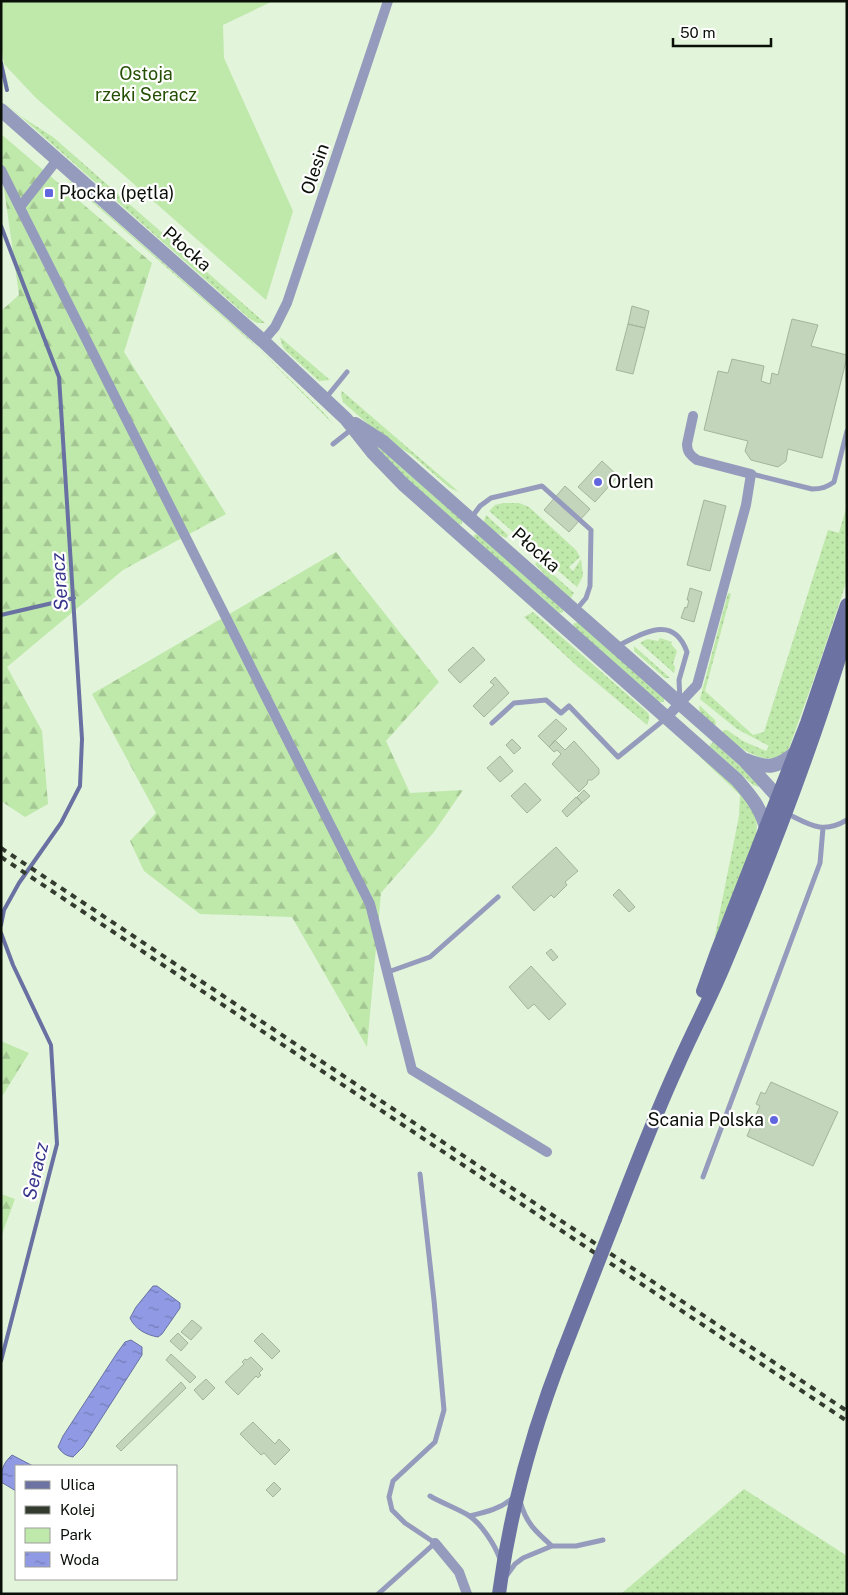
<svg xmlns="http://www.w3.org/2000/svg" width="848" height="1595" font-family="'Public Sans',sans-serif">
  <defs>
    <pattern id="grass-dots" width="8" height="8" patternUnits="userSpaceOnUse" patternTransform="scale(1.25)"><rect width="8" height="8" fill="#bfe8ab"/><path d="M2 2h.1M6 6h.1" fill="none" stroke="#a3c692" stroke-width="1.8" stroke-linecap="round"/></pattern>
    <pattern id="forest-firs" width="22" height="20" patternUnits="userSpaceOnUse" patternTransform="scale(1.25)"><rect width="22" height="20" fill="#bfe8ab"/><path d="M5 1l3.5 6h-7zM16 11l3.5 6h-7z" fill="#a3c692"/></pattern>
    <pattern id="water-ripples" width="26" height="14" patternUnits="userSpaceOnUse" patternTransform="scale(1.25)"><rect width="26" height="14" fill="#909ae4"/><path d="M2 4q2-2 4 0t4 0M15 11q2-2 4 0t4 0" fill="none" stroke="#747cb7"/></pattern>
  </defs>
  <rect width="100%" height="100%" fill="#e2f4d9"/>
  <path fill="url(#grass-dots)" d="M1,99L22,117L53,137L265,323H257L250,319Z
    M65,178L75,185L247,337L324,413L333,424L259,349Z
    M280,337L330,380L319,381L285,350L282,345Z
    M342,391L459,492L450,488L412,455L385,439L343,402L341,395Z
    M361,432L462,520V524L458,525L413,485Z
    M504,503H519L529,507L576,550L580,557L569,567L573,571L581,559L583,576L577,587L489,511L495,505Z
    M847,505V580L817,670L789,748C769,773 740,747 721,734L724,730H727L743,741L766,751L769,746L737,729L700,699L728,593L731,594L705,691L753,735L764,732L828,530L839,533Z
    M486,515L508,535L506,538L484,526L483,524Z
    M478,534L563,609V612L559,613L474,539V535Z
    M538,561L574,593L570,599L566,598L535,564Z
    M533,612L646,711C651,715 649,720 647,725L578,667L524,617Z
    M578,622L664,698V702H658L574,627L573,624Z
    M660,638L672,642L671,644L677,651L673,664L675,667L674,673L640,643L647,639L658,641Z
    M634,646L670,678H665L634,651Z
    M699,705L715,720L716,724L713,727L700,714Z
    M713,742L756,780L759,787L753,785L709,746Z
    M701,756C714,767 750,798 755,813C757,820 757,829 756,836L717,937L715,936L739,816L740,795L700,757Z
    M744,1489L847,1556V1594H621Z"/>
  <path fill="url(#forest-firs)" d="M1,134L152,263L124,352L226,514L123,570L7,667L42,731L48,804L25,817L1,801V311L19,295L1,167Z
    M336,552L439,682L386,741L410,793L463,790L434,832L381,893L367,1047L292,917L200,914L144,871L130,841L156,813L92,694Z
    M1,1041L29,1053L1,1098Z
    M1,1194L15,1199L1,1237Z"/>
  <path fill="#bfe8ab" d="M1,1H273L223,25L224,58L293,211L266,300L36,98L4,64L1,45Z"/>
  <path fill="url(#water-ripples)" stroke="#6871a2" d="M153,1286H157L180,1303V1308L162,1334L158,1337C146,1335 135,1329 130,1318L136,1307Z
    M131,1340L142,1347V1355L83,1447L73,1457C66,1456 62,1453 58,1447L63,1436L117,1353L125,1342Z
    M12,1455L33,1466H16V1491L1,1482C1,1470 3,1463 12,1455Z"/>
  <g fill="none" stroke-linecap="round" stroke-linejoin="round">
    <path stroke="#6871a2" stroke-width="4" d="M1,63L7,90
      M1,226L59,377L82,739L80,786L61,823L19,883L4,910L1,925
      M1,615L74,598
      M1,933L13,965L51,1045L57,1144L1,1361"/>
  </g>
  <path fill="#c3d5ba" stroke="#a3b59b" d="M632,306L649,311L645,328L628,324Z
    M792,319L818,325L811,346L847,355V357L822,458L788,449L786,461L778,467L751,460L745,451L748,441L704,430L718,371L728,373L732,359L764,366L761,381L770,384L772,373L778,375Z
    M628,324L645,328L633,374L616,370Z
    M602,461L618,476L595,502L578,487Z
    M565,486L590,509L569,532L544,510Z
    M704,500L726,506L710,571L687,565Z
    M690,588L702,592L694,622L681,618L685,607L687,608L689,600H687Z
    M473,647L485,660L460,683L448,670Z
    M495,677L509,693L484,717L473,706L494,685L490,682Z
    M556,719L567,729L549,747L538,736Z
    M512,739L521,748L514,754L506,745Z
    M555,740L565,750L574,741L599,769V774L592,780H588L587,784L579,792L552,764L561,754L557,750L554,752L549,747Z
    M500,756L513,771L500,782L487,768Z
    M525,783L541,800L527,813L511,796Z
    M584,790L590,796L582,803L577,797Z
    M576,797L582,803L567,817L562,811Z
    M556,847L578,871L565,882L567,885L554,898L551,895L534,911L512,887Z
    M619,889L635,907L629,912L613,895Z
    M551,949L558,957L553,961L546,953Z
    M531,966L566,1004L549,1020L534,1004L528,1009L509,987Z
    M771,1082L838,1112L813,1166L747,1136L760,1106L756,1104L761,1092L765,1094Z
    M192,1320L202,1328L191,1340L181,1332Z
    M178,1333L188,1343L181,1351L170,1341Z
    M262,1333L280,1351L272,1359L254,1341Z
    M171,1354L196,1377L190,1383L166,1360Z
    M251,1357L263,1369L259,1373L261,1375L258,1378L256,1376L238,1395L225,1382L244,1364L242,1362L245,1359L247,1360Z
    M206,1379L215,1388L203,1400L194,1390Z
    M181,1382L186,1388L121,1451L116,1446Z
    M253,1422L275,1444L279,1439L290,1450L275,1465L264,1453L261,1455L240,1434Z
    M274,1482L281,1489L273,1497L266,1490Z"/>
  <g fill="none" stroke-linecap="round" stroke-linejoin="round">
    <path stroke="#959bbc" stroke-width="5" d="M325,399L347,372
      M333,444L352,429
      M752,474L812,489C822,489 827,487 834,482L847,431
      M471,518L480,506L491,498L542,486L591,530L590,586L586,598L576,610
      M617,646C643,634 673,613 687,652L679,680L680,701
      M492,723L514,703L546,700L561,713L569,706L618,757L665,719
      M786,813C809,824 822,835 847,820
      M388,972L430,957L498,897
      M703,1177L820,863L823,828
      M430,1496C442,1503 456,1508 468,1515C481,1523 495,1545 500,1559
      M520,1501C526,1523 535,1531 552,1546
      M469,1516C486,1512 500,1509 513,1498
      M507,1575L515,1564L523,1558L552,1546H576L603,1540
      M378,1594L435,1543L405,1523L392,1510L389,1497L393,1481L435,1442L444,1410L434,1300L420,1174"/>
    <path stroke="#959bbc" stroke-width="10" d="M1,170L370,904L412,1070L547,1152
      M20,207L57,160
      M263,341L275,327L287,303L388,1
      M667,717L697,685L746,505L751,474L697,460C691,456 687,452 687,444L693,416
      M435,1543L459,1572L467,1594"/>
    <path stroke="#959bbc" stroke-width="14" d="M1,110L263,341L346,419L373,453L403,484L737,780C750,795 761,808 766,828
      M355,424L383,442L744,760L778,797L783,807
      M746,760C768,769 777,768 795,753"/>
    <path stroke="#6c73a2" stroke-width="14" d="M703,991L717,952L807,723L847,605
      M615,1219C635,1167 655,1115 678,1065C693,1031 711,997 725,963C771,855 813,745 847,633
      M499,1594C510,1511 533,1429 563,1352"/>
    <path stroke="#333b2f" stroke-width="4" stroke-dasharray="6 6" stroke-linecap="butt" d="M1,848L847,1411
      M1,857L847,1421"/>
    <path stroke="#6c73a2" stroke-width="14" d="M563,1352L615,1219"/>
  </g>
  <g fill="#6166de" stroke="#fff" stroke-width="2">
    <rect x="44" y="188" width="10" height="10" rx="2.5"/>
    <circle cx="598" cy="482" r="5"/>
    <circle cx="774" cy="1120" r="5"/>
  </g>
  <g text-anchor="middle" stroke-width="4.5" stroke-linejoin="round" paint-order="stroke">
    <g font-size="18" fill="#254f02" stroke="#fff">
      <text x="146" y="80">Ostoja<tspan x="146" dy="21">rzeki Seracz</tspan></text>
    </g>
    <g font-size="18" fill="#0a1008" stroke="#fff">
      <text transform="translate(315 169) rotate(-71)" y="6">Olesin</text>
      <text transform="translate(187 249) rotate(41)" y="6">Płocka</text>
      <text transform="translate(536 550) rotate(41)" y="6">Płocka</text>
    </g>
    <g font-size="18" fill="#0a1008" stroke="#fff" text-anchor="start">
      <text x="59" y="199">Płocka (pętla)</text>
      <text x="608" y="488">Orlen</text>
      <text x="764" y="1126" text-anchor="end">Scania Polska</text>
    </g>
    <g font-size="19" font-style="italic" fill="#36368c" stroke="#fff">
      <text transform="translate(59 582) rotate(-94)" y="7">Seracz</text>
      <text transform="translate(35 1171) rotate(-77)" y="7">Seracz</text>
    </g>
  </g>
  <rect width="848" height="1595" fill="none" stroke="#0a1008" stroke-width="5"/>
  <rect x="15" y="1465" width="162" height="115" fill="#ffffff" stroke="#9d9f9c"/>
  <rect x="25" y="1481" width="25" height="8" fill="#6c73a2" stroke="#9d9f9c"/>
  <text x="60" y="1490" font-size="15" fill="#0a1008">Ulica</text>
  <rect x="25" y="1506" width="25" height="8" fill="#333b2f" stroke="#9d9f9c"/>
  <text x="60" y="1515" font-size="15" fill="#0a1008">Kolej</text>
  <rect x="25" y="1528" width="25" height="15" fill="#bfe8ab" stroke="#9d9f9c"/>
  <text x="60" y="1540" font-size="15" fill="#0a1008">Park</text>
  <rect x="25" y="1552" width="25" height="15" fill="url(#water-ripples)" stroke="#9d9f9c"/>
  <text x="60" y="1565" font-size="15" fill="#0a1008">Woda</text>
  <path d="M673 38v8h98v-8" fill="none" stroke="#0a1008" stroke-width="2.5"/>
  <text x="680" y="38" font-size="15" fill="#0a1008" stroke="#ffffff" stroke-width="4" paint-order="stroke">50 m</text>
</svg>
